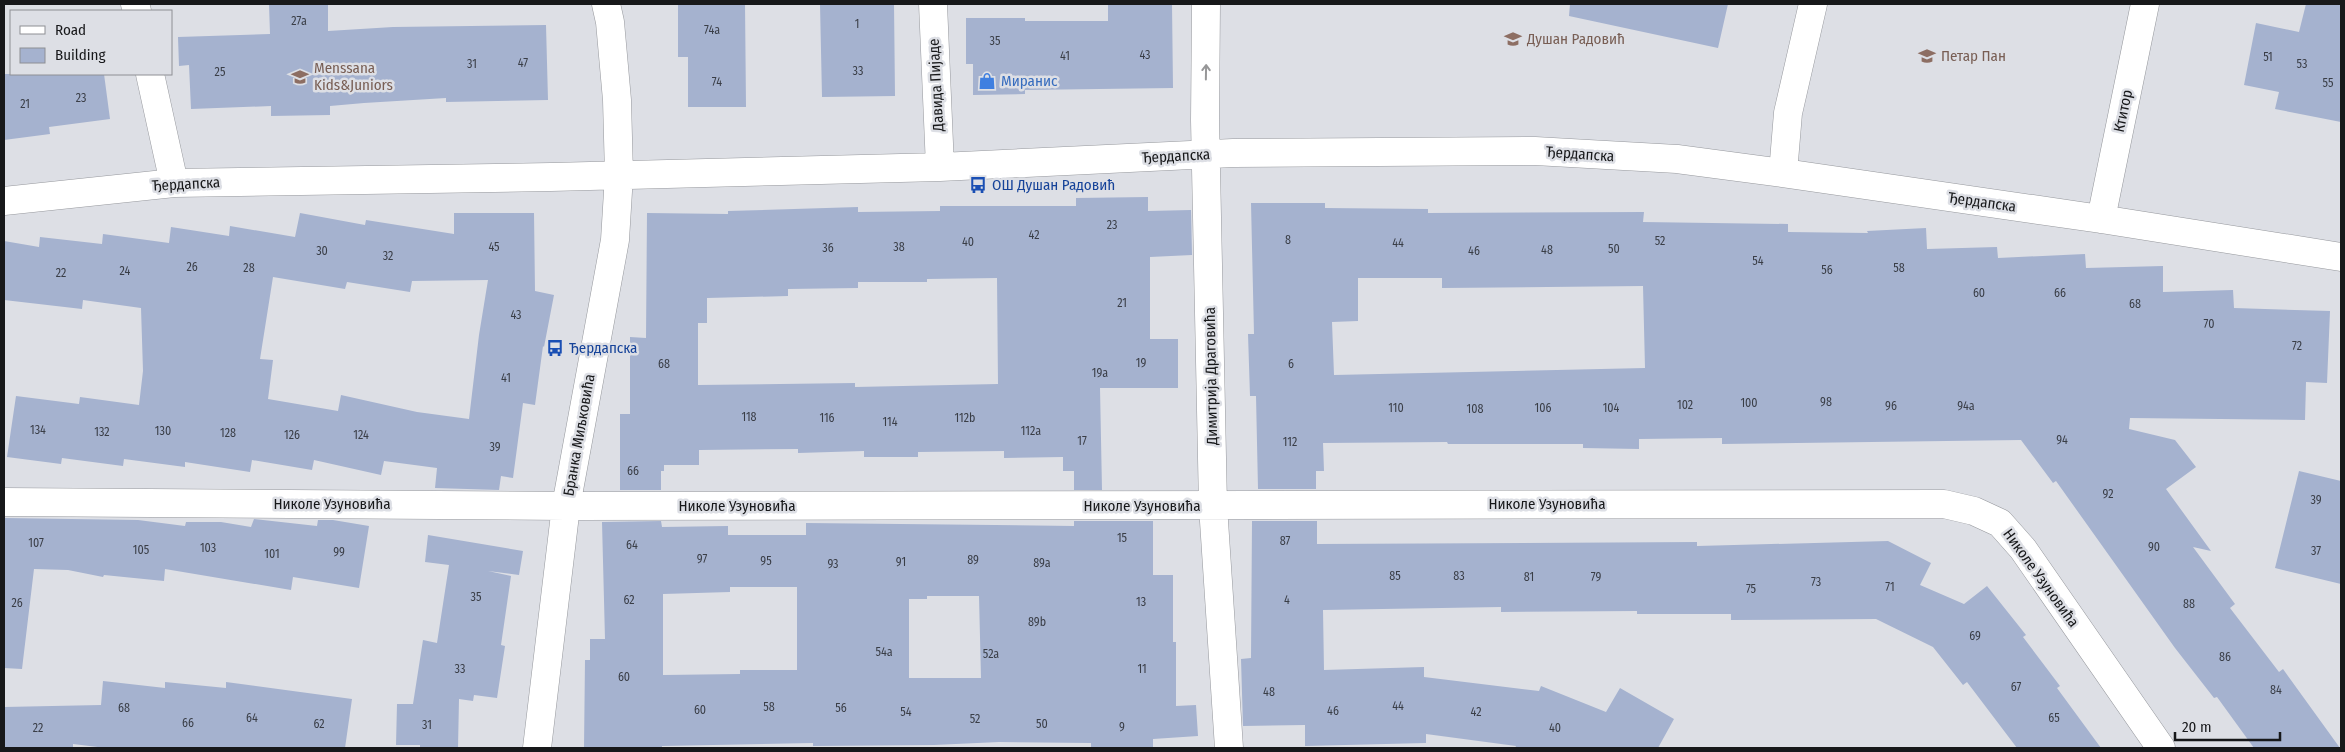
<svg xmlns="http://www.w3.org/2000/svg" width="2345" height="752" font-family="'Fira Sans Condensed',sans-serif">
  <rect width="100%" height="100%" fill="#dddfe5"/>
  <path fill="#a5b2cf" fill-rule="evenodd" d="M269,4H328V31L393,27L546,25L548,100L446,102V98L364,103L330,106V115L271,116V106L191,109L189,65L179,66L178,37L270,34Z
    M678,4H745L746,107H688V57H678Z
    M820,4H894L895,96L822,97Z
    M1108,4H1172L1173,88L1025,90V94L973,95V64H966V18H1025V21H1108Z
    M1570,4H1728L1718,48L1569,16Z
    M2306,4H2341V122L2275,109L2279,92L2244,85L2256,23L2299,32Z
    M4,74H104L110,119L49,127L50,134L4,140Z
    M1148,197V211L1191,210L1192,255L1150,257V339H1178V388H1100L1102,490H1074V471H1063V457L1004,458V451L918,452V457H864V451L798,453V449L699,450V465H664V471H661V490H620V414H630V337L646,338L647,213L728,214V211L858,207V212L940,211V206H1076V198ZM997,278L998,384L855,387V383L698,385V323H707V298L788,296V289L858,288V282H927V279Z
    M1251,203H1325V208L1428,209V213L1644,212L1643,222L1788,224V232L1868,233L1867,231L1926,228L1927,249L1997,247L1998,258L2085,254L2086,268L2163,266V292L2233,290L2234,308L2330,311L2327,383L2306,382L2305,420L2130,418L2129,429L2175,440L2196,467L2166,489L2211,551L2193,547L2235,604L2230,608L2279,672L2283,669L2340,748H2254L2217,697L2214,698L2175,648L2056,481L2053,483L2021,440L1722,444V438L1639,439V449L1583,448V444H1448L1447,442L1323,443L1324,471H1316V489H1258L1256,396H1250L1248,334H1254ZM1358,278H1442V288L1643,286L1645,368L1334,375L1332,322L1358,321Z
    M300,213L365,225L366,220L454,234V213H534L535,291L554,295L544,347L543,346L535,405L523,403L513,478L501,476L499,490L435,488L437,468L384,461L381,475L314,460L312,470L252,460L250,472L185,462V467L124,459L123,466L62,458L61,464L7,457L16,396L79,404L80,397L139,405L143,371L141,308L83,300L82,309L4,300V241L39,247L40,237L102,244L103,234L169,243L171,227L229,236L230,226L295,237ZM273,277L345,289L347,282L410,292L412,281L488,280L479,335L469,419L417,412L341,395L338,411L268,399L273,360L260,359Z
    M2299,471L2341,481V584L2275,568Z
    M4,518L138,520L185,526L186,522H221L251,527L254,519L317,526L318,520H333L369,526L359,588L293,577L291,590L165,569L164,581L104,575L103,577L68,570L34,569L22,669L4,668Z
    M661,521L662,527L728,526V535H806V523L1074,526V521H1153V575H1173V642H1176V706L1196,705L1198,736L1153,739V748H1091V743L999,742L934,745L813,746V743L662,746V748H584L585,660H590V639H605L602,522ZM730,587H797V670H740V674L663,675V594L730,592ZM927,596H979L981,678H909V599H927Z
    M1252,521H1317V544L1697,542V546L1888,541L1931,563L1920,585L1964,604L1987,586L2026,635L2023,637L2060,686L2057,688L2101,748H2017L1967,682L1963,685L1933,647L1876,619L1731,620V614H1637V611L1501,612V607L1323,610L1324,670L1424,667V677L1539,691L1541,686L1606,712L1620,688L1674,719L1658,748H1515L1516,746L1426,734V743L1305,746V725L1243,726L1241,659L1251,658Z
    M428,535L523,551L519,575L488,571L511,576L501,645L505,646L497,698L474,695L473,701L459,699L458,748H420V745H396L397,704H413L423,640L437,643L449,565L425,562Z
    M103,681L165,688V682L226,688V682L352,699L345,748H106L73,744V748H4V707L101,705Z"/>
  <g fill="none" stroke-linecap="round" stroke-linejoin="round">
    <g stroke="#96989d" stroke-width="29">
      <path id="minor" d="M135,4L137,11
        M933,4L940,167
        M1206,4L1205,120L1213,506L1229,748
        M150,74L174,183
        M1783,173L1788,113L1813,4
        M4,201L174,183L551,177L940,167L1233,153L1535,151L1677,159L1783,173L2101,219L2341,257
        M2101,219L2145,4
        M4,502L566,506L1944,504L1974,511L2000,523L2023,549L2161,748
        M537,748L566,506L615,240L619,175L617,100L610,22L606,4"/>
    </g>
    <use href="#minor" stroke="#fff" stroke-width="28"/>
  </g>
  <defs><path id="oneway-shaft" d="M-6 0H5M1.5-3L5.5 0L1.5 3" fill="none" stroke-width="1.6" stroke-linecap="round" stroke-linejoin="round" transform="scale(1.25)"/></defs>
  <use stroke="#979798" href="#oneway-shaft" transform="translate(1206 72) rotate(-89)"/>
  <defs>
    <g id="school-bare" transform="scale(1.35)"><path d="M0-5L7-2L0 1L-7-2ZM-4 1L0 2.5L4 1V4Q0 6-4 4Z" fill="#8d6e63" stroke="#dddfe5" stroke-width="2.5" paint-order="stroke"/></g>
    <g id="shop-bare" transform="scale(1.35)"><path d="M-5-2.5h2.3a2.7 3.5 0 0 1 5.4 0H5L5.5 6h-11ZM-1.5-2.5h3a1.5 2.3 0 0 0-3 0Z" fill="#3f7fe0" stroke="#dddfe5" stroke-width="2.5" paint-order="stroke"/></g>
    <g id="bus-bare" transform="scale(1.35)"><path d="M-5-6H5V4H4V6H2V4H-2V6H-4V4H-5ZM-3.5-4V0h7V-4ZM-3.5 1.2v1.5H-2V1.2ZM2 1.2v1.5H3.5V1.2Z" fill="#1a4fb4" stroke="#dddfe5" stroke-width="2.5" paint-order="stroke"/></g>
  </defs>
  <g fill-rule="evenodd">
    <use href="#school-bare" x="1513" y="39"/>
    <use href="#school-bare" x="1927" y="56"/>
    <use href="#school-bare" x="300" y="77"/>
    <use href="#shop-bare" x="987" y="81"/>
    <use href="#bus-bare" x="978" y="185"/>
    <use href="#bus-bare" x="555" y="348"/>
  </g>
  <g text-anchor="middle" stroke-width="5" stroke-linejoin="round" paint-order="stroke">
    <g font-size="12" fill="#3a3e47">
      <text x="299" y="25">27a</text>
      <text x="857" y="28">1</text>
      <text x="712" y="34">74a</text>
      <text x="995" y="45">35</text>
      <text x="1145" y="59">43</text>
      <text x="1065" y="60">41</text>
      <text x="2268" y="61">51</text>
      <text x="523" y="67">47</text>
      <text x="472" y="68">31</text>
      <text x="2302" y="68">53</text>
      <text x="858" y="75">33</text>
      <text x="220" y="76">25</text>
      <text x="717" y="86">74</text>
      <text x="2328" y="87">55</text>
      <text x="81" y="102">23</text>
      <text x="25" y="108">21</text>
      <text x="1112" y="229">23</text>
      <text x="1034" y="239">42</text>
      <text x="1288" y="244">8</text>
      <text x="1660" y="245">52</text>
      <text x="968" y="246">40</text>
      <text x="1398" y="247">44</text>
      <text x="494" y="251">45</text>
      <text x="899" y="251">38</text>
      <text x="828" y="252">36</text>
      <text x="1614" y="253">50</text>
      <text x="1547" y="254">48</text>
      <text x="322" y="255">30</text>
      <text x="1474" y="255">46</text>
      <text x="388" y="260">32</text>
      <text x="1758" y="265">54</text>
      <text x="192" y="271">26</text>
      <text x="249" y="272">28</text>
      <text x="1899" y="272">58</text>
      <text x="1827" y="274">56</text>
      <text x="125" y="275">24</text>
      <text x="61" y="277">22</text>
      <text x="1979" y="297">60</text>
      <text x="2060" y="297">66</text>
      <text x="1122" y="307">21</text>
      <text x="2135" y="308">68</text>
      <text x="516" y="319">43</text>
      <text x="2209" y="328">70</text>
      <text x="2297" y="350">72</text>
      <text x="1141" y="367">19</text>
      <text x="664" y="368">68</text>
      <text x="1291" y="368">6</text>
      <text x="1100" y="377">19a</text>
      <text x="506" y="382">41</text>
      <text x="1826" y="406">98</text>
      <text x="1749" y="407">100</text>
      <text x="1685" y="409">102</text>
      <text x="1891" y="410">96</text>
      <text x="1966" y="410">94a</text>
      <text x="1396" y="412">110</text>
      <text x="1543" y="412">106</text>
      <text x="1611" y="412">104</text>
      <text x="1475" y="413">108</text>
      <text x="749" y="421">118</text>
      <text x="827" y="422">116</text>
      <text x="965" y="422">112b</text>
      <text x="890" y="426">114</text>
      <text x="38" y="434">134</text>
      <text x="163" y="435">130</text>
      <text x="1031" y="435">112a</text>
      <text x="102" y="436">132</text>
      <text x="228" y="437">128</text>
      <text x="292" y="439">126</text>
      <text x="361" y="439">124</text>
      <text x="2062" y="444">94</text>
      <text x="1082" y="445">17</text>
      <text x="1290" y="446">112</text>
      <text x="495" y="451">39</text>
      <text x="633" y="475">66</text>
      <text x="2108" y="498">92</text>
      <text x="2316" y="504">39</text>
      <text x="1122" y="542">15</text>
      <text x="1285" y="545">87</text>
      <text x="36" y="547">107</text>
      <text x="632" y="549">64</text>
      <text x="2154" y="551">90</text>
      <text x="208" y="552">103</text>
      <text x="141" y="554">105</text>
      <text x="2316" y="555">37</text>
      <text x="339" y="556">99</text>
      <text x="272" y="558">101</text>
      <text x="702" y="563">97</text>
      <text x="973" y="564">89</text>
      <text x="766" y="565">95</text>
      <text x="901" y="566">91</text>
      <text x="1042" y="567">89a</text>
      <text x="833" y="568">93</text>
      <text x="1395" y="580">85</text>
      <text x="1459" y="580">83</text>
      <text x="1529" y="581">81</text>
      <text x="1596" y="581">79</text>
      <text x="1816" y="586">73</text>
      <text x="1890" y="591">71</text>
      <text x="1751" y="593">75</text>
      <text x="476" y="601">35</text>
      <text x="629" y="604">62</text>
      <text x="1287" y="604">4</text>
      <text x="1141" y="606">13</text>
      <text x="17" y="607">26</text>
      <text x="2189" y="608">88</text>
      <text x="1037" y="626">89b</text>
      <text x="1975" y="640">69</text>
      <text x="884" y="656">54a</text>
      <text x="991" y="658">52a</text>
      <text x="2225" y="661">86</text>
      <text x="460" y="673">33</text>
      <text x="1142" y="673">11</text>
      <text x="624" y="681">60</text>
      <text x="2016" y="691">67</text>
      <text x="2276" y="694">84</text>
      <text x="1269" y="696">48</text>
      <text x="1398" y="710">44</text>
      <text x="769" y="711">58</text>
      <text x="124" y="712">68</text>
      <text x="841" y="712">56</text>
      <text x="700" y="714">60</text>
      <text x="1333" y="715">46</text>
      <text x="906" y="716">54</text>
      <text x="1476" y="716">42</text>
      <text x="252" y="722">64</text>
      <text x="2054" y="722">65</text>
      <text x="975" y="723">52</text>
      <text x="188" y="727">66</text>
      <text x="319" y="728">62</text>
      <text x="1042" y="728">50</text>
      <text x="427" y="729">31</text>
      <text x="1122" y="731">9</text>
      <text x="38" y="732">22</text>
      <text x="1555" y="732">40</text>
    </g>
    <g font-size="15" fill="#785e54" stroke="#dddfe5" text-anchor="start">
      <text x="1527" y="44">Душан Радовић</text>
      <text x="1941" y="61">Петар Пан</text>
      <text x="314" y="73">Menssana<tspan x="314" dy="17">Kids&amp;Juniors</tspan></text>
    </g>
    <g font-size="15" fill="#366cbe" stroke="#dddfe5" text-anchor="start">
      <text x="1001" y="86">Миранис</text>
    </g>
    <g font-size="15" fill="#17181a" stroke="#dddfe5">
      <text transform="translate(936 85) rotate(-93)" y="5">Давида Пијаде</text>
      <text transform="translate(2123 111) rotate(-78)" y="5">Ктитор</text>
      <text transform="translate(1580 154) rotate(4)" y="5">Ђердапска</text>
      <text transform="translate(1176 156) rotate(-3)" y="5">Ђердапска</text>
      <text transform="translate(186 184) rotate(-3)" y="5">Ђердапска</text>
      <text transform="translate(1982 202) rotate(8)" y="5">Ђердапска</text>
      <text transform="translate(1211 376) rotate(-91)" y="5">Димитрија Драговића</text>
      <text transform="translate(579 435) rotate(-80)" y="5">Бранка Миљковића</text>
      <text x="332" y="509">Николе Узуновића</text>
      <text x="1547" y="509">Николе Узуновића</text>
      <text x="737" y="511">Николе Узуновића</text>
      <text x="1142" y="511">Николе Узуновића</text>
      <text transform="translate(2041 578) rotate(54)" y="5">Николе Узуновића</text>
    </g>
    <g font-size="15" fill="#164399" stroke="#dddfe5" text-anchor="start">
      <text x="992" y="190">ОШ Душан Радовић</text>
      <text x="569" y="353">Ђердапска</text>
    </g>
  </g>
  <rect width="2345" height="752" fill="none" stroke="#17181a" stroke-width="10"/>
  <rect x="10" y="10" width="162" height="65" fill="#dddfe5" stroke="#8e8f94"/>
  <rect x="20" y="26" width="25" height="8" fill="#ffffff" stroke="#8e8f94"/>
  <text x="55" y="35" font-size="15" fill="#17181a">Road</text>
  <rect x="20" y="48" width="25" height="15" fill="#a5b2cf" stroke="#8e8f94"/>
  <text x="55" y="60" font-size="15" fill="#17181a">Building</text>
  <path d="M2175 732v8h105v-8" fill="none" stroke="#17181a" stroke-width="2.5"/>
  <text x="2182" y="732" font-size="15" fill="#17181a" stroke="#dddfe5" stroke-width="4" paint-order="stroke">20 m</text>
</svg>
